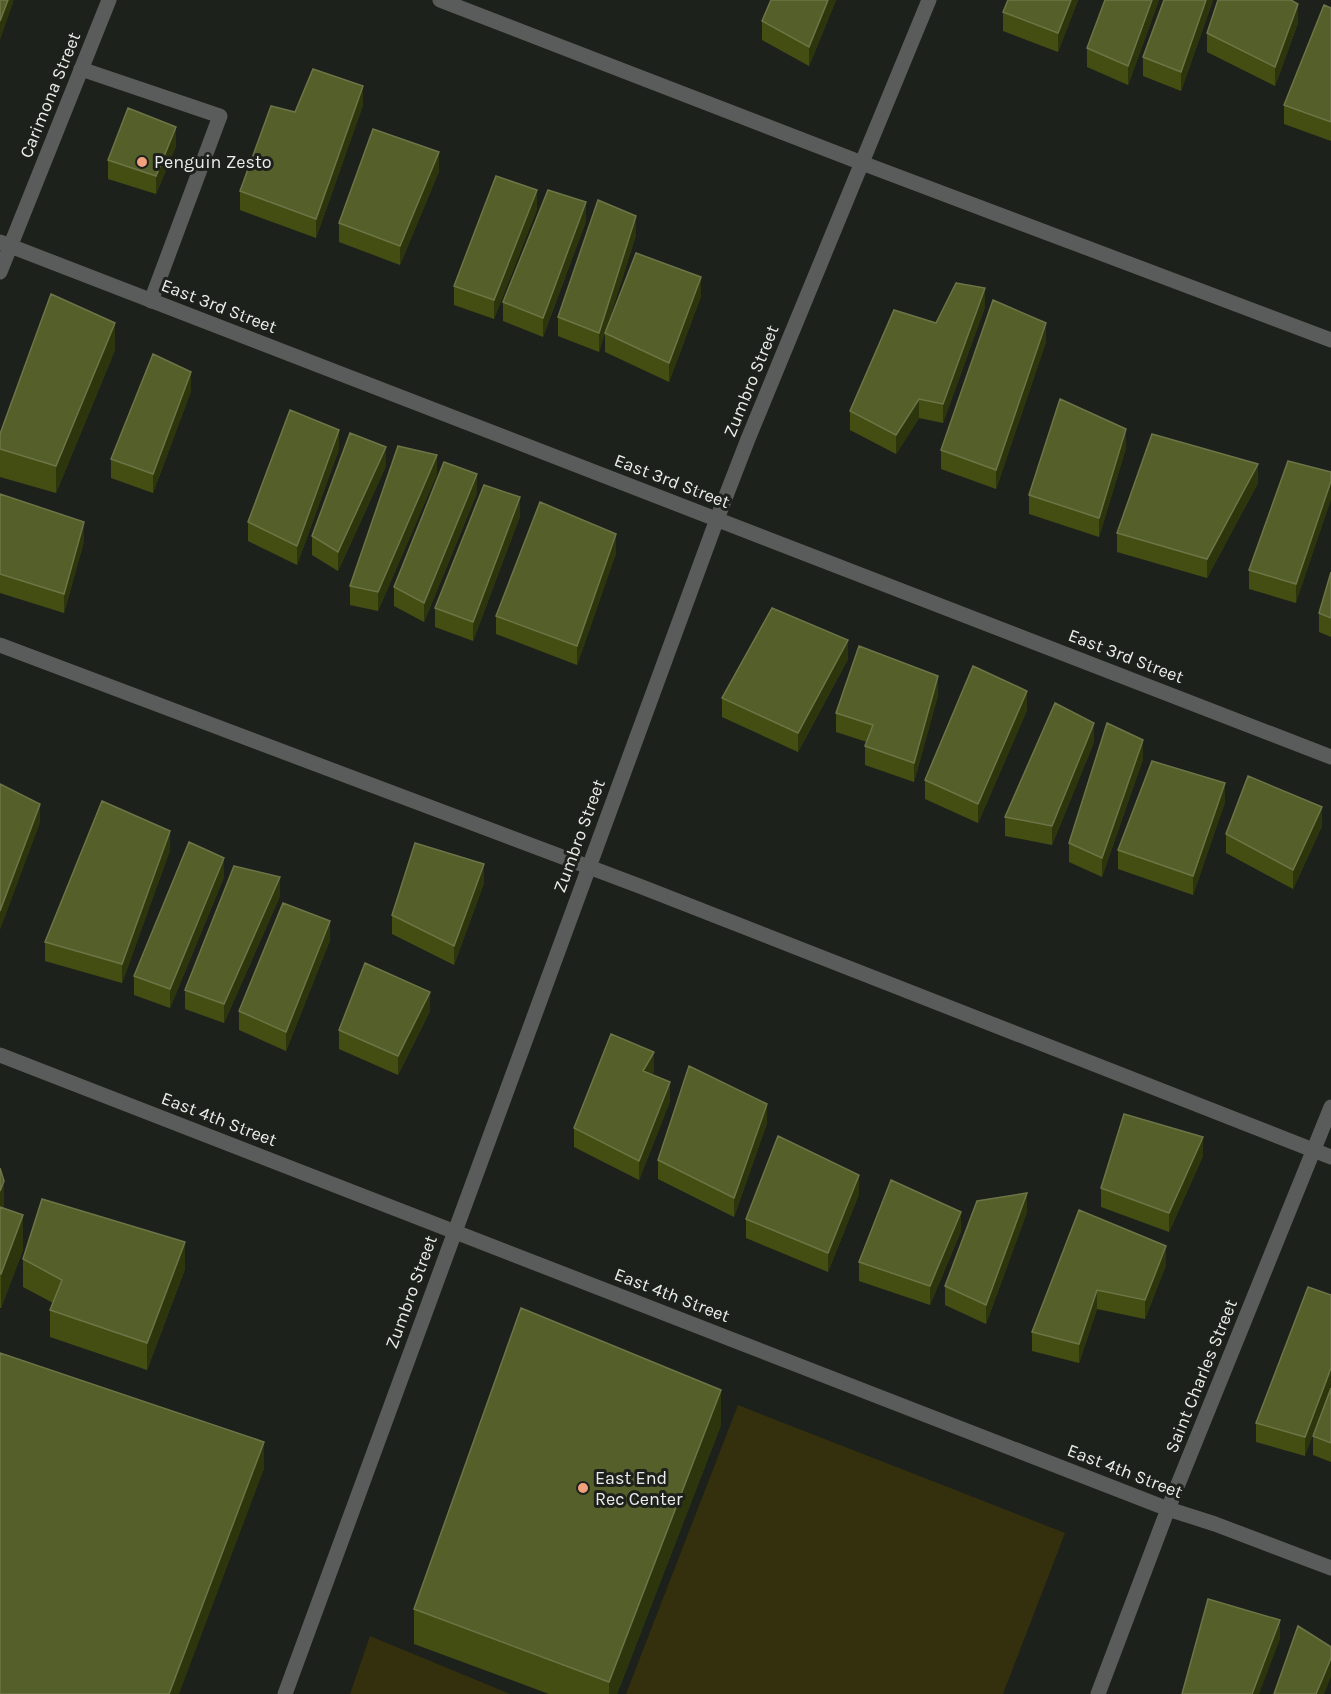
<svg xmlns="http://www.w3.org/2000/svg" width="1331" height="1694" font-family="Karla,sans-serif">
  <rect width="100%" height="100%" fill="#1d211c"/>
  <path fill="#342f0d" d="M738,1405L1065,1533L1003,1694H626Z
    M370,1636L510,1694H350Z"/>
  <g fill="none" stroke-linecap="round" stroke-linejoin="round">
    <path stroke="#595c5a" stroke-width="15" d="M440,0L862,163L1331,340
      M81,69L220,116L151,301
      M0,645L642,887L1331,1157"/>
    <path stroke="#595c5a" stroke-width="15" d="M0,242L1331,757
      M0,272L109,0
      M0,1055L1168,1509L1215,1524L1331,1568
      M285,1694L717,519L748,439L929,0
      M1098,1694L1168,1509L1331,1107"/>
  </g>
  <path fill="#444e12" d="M836,0L809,66L762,40V21Z
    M1008,0H1078L1058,52L1003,31V12Z
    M1159,0L1128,85L1087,67V48Z
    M1213,0L1181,91L1143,76V57Z
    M1331,8V141L1284,124V105Z
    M1298,23L1275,86L1207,52V33Z
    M363,105L316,238L240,210V191L295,112Z
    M176,146L156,194L108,179V160Z
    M439,171L400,265L339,242V223Z
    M537,209L494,319L454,305V286Z
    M586,221L543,337L503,321V302Z
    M636,235L599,352L558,336V317Z
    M701,296L669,382L605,352V333Z
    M985,307L943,423L919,418L896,454L850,430V411L936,323Z
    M1046,342L996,489L941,469V450Z
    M115,350L56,493L0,477V449Z
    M191,391L153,493L111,478V459Z
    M1126,448L1099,537L1029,514V495Z
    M339,449L297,565L248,541V522Z
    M386,466L338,571L312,555V536Z
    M1331,472L1296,603L1249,589V570Z
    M437,474L378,611L350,605V586Z
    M1258,483L1207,578L1117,552V533Z
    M477,493L424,622L394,606V587Z
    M0,494L84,541L64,613L0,593Z
    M520,516L473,641L435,627V608Z
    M616,553L577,665L496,634V616Z
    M1331,572V637L1319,632V613Z
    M848,659L798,752L722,717V698Z
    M938,695L914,782L865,765V746L867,742L836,732V713Z
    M1027,710L978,823L925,799V780Z
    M1094,742L1052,845L1005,836V817Z
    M1143,759L1102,877L1069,862V843Z
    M1225,802L1193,895L1118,869V850Z
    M1322,826L1293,889L1226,853V834Z
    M170,850L122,983L45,961V942Z
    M224,877L170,1008L134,995V976Z
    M484,883L454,965L392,934V915Z
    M280,896L224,1023L185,1009V990Z
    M330,940L286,1051L239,1030V1011Z
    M430,1011L398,1075L339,1049V1030Z
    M654,1071L652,1075L670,1101L639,1180L574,1147V1128Z
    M767,1123L734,1217L658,1179V1160Z
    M1203,1156L1169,1232L1101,1207V1188Z
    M0,1168L4,1208L23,1250L1,1308H0Z
    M859,1194L828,1272L746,1238V1219Z
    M1079,1210L1166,1265L1145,1319L1097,1309L1079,1363L1032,1351V1332Z
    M1027,1212L986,1324L945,1305V1286Z
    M961,1231L930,1305L859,1281V1262Z
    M23,1259L185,1269L147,1370L50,1337V1310L53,1303L23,1287Z
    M1331,1295L1305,1456L1256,1442V1423Z
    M1331,1388V1462L1313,1455V1436Z
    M721,1425L617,1694H549L414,1644V1609Z"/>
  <path fill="#2d350c" d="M8,0H14L0,40V21Z
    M828,0H836L809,66V47Z
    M1071,0H1078L1058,52V33Z
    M1152,0H1159L1128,85V66Z
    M1206,0H1213L1181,91V72Z
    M1298,4V23L1275,86V67Z
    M363,86V105L316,238V219Z
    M176,127V146L156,194V176Z
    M439,152V171L400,265V246Z
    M537,190V209L494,319V300Z
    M586,202V221L543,337V318Z
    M636,216V235L599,352V333Z
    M701,277V296L669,382V363Z
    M985,288V307L943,423V404Z
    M115,323V350L56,493V466Z
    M1046,323V342L996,489V470Z
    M191,372V391L153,493V474Z
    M919,399V418L896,454V435Z
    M1126,429V448L1099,537V518Z
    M339,430V449L297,565V546Z
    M386,447V466L338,571V552Z
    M437,455V474L378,611V592Z
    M1258,464V483L1207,578V559Z
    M477,474V493L424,622V603Z
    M1331,481V500L1296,603V584Z
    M520,497V516L473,641V622Z
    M84,522V541L64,613V594Z
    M616,534V553L577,665V646Z
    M848,640V659L798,752V733Z
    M938,676V695L914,782V763Z
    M1027,691V710L978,823V804Z
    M1094,723V742L1052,845V826Z
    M1143,740V759L1102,877V858Z
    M1225,783V802L1193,895V876Z
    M40,804V823L0,930V911Z
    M1322,807V826L1293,889V870Z
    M170,831V850L122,983V964Z
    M224,858V877L170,1008V989Z
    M484,864V883L454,965V946Z
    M280,877V896L224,1023V1004Z
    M330,921V940L286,1051V1032Z
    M430,992V1011L398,1075V1056Z
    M654,1052V1071L643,1090V1071Z
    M670,1082V1101L639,1180V1161Z
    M767,1104V1123L734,1217V1198Z
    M1203,1137V1156L1169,1232V1213Z
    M859,1175V1194L828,1272V1253Z
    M4,1181V1215L0,1226V1191Z
    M1027,1193V1212L986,1324V1305Z
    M961,1212V1231L930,1305V1286Z
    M23,1215V1250L1,1308V1274Z
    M185,1242V1269L147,1370V1343Z
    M1166,1246V1265L1145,1319V1300Z
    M1097,1290V1309L1079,1363V1344Z
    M1331,1368V1387L1305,1456V1437Z
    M721,1390V1425L617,1694H609V1682Z
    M264,1442V1469L179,1694H169Z
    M1280,1620V1639L1259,1694H1252Z
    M1331,1658V1677L1324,1694H1316Z"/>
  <path fill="#555f29" stroke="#6d7547" stroke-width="1.5" d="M0,0H8L0,21Z
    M771,0H828L809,47L762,21Z
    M1008,0H1071L1058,33L1003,12Z
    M1105,0H1152L1128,66L1087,48Z
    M1164,0H1206L1181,72L1143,57Z
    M1218,0H1291L1298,4L1275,67L1207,33Z
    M1324,5L1331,8V122L1284,105Z
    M313,69L363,86L316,219L240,191L271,106L295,112Z
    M128,108L176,127L156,176L108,160Z
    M373,129L439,152L400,246L339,223Z
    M496,176L537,190L494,300L454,286Z
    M548,190L586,202L543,318L503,302Z
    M598,200L636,216L599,333L558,317Z
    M636,253L701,277L669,363L605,333Z
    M956,283L985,288L943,404L919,399L896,435L850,411L894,310L936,323Z
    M51,294L115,323L56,466L0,449V434Z
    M993,300L1046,323L996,470L941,450Z
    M153,354L191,372L153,474L111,459Z
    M1060,399L1126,429L1099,518L1029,495Z
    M290,410L339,430L297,546L248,522Z
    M350,433L386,447L338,552L312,536Z
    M1152,434L1258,464L1207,559L1117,533Z
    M398,446L437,455L378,592L350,586Z
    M1288,461L1331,472V481L1296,584L1249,570Z
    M444,462L477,474L424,603L394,587Z
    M484,485L520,497L473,622L435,608Z
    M0,494L84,522L64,594L0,574Z
    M540,502L616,534L577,646L496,616Z
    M1331,572V618L1319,613Z
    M772,608L848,640L798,733L722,698Z
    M859,646L938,676L914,763L865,746L873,725L836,713Z
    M973,666L1027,691L978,804L925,780Z
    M1055,703L1094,723L1052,826L1005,817Z
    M1107,723L1143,740L1102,858L1069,843Z
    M1152,761L1225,783L1193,876L1118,850Z
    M1248,776L1322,807L1293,870L1226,834Z
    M0,784L40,804L0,911Z
    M102,801L170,831L122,964L45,942Z
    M189,842L224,858L170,989L134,976Z
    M415,843L484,864L454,946L392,915Z
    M234,866L280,877L224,1004L185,990Z
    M283,903L330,921L286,1032L239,1011Z
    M365,963L430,992L398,1056L339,1030Z
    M611,1034L654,1052L643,1071L670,1082L639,1161L574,1128Z
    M689,1066L767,1104L734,1198L658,1160Z
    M1124,1114L1203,1137L1169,1213L1101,1188Z
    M778,1136L859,1175L828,1253L746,1219Z
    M0,1168L4,1181L0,1191Z
    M891,1180L961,1212L930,1286L859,1262Z
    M1027,1193L986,1305L945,1286L977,1201Z
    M42,1199L185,1242L147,1343L50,1310L62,1280L23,1259Z
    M0,1207L23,1215L1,1274L0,1273Z
    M1079,1210L1166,1246L1145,1300L1097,1290L1079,1344L1032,1332Z
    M1308,1287L1331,1295V1368L1305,1437L1256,1423Z
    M521,1308L721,1390L609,1682L414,1609Z
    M0,1353L264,1442L169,1694H0Z
    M1331,1388V1443L1313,1436Z
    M1208,1599L1280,1620L1252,1694H1182Z
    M1298,1626L1331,1647V1658L1316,1694H1274Z"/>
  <g fill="#f1a17d" stroke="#1d211c" stroke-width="2">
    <circle cx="142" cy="162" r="6"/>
    <circle cx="583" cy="1488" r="6"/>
  </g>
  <g text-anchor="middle" stroke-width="6" stroke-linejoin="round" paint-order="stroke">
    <g font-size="18" fill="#eaede9" stroke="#1d211c">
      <text transform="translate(50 95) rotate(-68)" y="6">Carimona Street</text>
      <text transform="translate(219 306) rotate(21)" y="6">East 3rd Street</text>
      <text transform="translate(751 381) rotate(-68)" y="6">Zumbro Street</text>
      <text transform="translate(672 481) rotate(21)" y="6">East 3rd Street</text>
      <text transform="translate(1126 656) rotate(21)" y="6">East 3rd Street</text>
      <text transform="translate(579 836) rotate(-70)" y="6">Zumbro Street</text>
      <text transform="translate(219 1119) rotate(21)" y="6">East 4th Street</text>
      <text transform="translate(411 1292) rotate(-70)" y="6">Zumbro Street</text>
      <text transform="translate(672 1295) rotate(21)" y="6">East 4th Street</text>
      <text transform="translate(1201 1376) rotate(-68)" y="6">Saint Charles Street</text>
      <text transform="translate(1125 1471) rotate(21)" y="6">East 4th Street</text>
    </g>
    <g font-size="18" fill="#eaede9" stroke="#1d211c" text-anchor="start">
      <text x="154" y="168">Penguin Zesto</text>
      <text x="595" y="1484">East End<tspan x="595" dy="21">Rec Center</tspan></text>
    </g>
  </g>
</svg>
